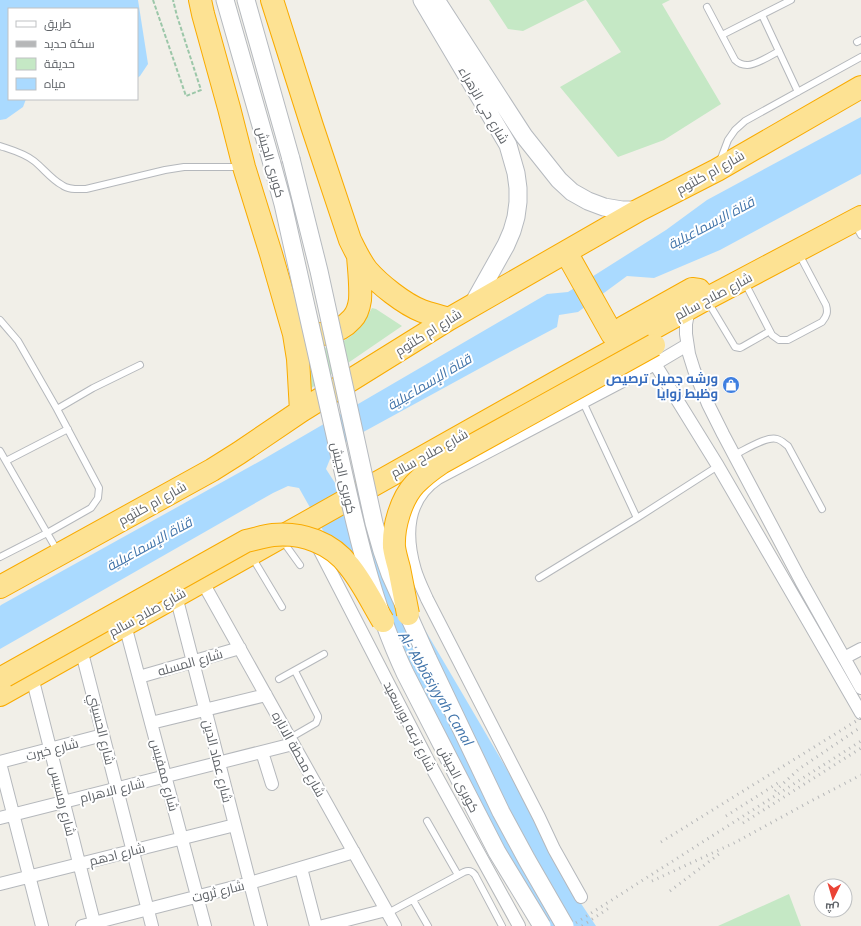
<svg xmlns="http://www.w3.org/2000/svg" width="861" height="926" font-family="'Open Sans',Cairo,sans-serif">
  <rect width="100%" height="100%" fill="#f1efe8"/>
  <path fill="#c5e8c5" d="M489,0H585L523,31L508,29Z
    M586,0H670L662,4L721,104L664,140L618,157L560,87L621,52Z
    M372,308L376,309L402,326L307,391V351C329,348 348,344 362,324C366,319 369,313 372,308Z
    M789,894L801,926H718Z"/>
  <path fill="#aadaff" d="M0,0H138L148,64L140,76L137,78V9H9V99H26L23,107L6,119L0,120Z
    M861,117V174L720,250L654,278L627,276L578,312L559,315L557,327L495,360L356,436L334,449L326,469L377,548L526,802L580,902L596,926H550L522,883L299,488L288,486L273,493L0,649V606L1,605L262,460L547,294L568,292L666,230L707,200Z"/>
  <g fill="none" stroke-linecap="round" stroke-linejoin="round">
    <g stroke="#b5b8bc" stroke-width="8">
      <path id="lane" d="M707,7L735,60C738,63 742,65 747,65C754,66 772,55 779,51
        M762,15L798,92
        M722,35L791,0
        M857,42L861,40
        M0,146C12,150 24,153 34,161C43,168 52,180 62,185C68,190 78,189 86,189L165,170L184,167H240
        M720,161L728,140L735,130L745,121L861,57
        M855,224L861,235
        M745,283L772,335L779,340H788L822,322C827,316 828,312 826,305L799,254
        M708,302L735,347L740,348L742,347L770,331
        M0,320L18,341L57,409L99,488L98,498L91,508L47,533L0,557
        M583,402L637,518
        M57,409L93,388L140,365
        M0,451L58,552
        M734,455C745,450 766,436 777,439C781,440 784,443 788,446L822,509
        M6,461L68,429
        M282,540L300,565
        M252,557L282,607
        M539,578L637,518L718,466
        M279,679L324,654
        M290,738L316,723L318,718V716L295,671
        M427,821L458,875
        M413,900L428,926
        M388,913L464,872C469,870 472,871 475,875L502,926"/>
    </g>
    <g stroke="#b5b8bc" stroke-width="14">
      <path id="street" d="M689,309L686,324V334L689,354L694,370L708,404L723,434L801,581L861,688
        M655,364L718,466L808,621L861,713
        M316,543L432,768L519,926
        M202,581L395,926
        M176,596L261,926
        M125,625L205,926
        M81,649L152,926
        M844,658L861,649
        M32,677L95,926
        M139,677L240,648
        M151,723L266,695
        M262,752L272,784
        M0,762L103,735
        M0,763L42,926
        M0,818L293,744
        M301,868L316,926
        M0,884L235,825
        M581,897L554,849L539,817L427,599C423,590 418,580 415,570C405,536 405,500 438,478L655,364L687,345
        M82,926L250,883L354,852
        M323,926L386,910"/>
    </g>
    <g stroke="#b6babf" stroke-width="19">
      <path id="secondary" d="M225,0L272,164
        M246,0L291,159
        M422,0L508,145L516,173L518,188V202L516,217L512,231L506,245L473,304
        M436,0L524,136L559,180L572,192L588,201L604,207L622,210H639"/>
    </g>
    <g stroke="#f9ab00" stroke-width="24">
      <path id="highway" d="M200,0L203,14L229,108L244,167L271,254L294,334L298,359L301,411
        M272,0L312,126L350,240C355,250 360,261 367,270C379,284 404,304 422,311C430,314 440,316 449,319
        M566,252L612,334
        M624,327L692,289L699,290L706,299
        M294,334C315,335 336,337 352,319C357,314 359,307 360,300C361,285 359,270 358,256
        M0,587L212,470L239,453L301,411L449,319L639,210L717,170L861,87
        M0,695L560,380L706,299L861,217"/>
    </g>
    <path stroke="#9cc7a9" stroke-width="2" stroke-dasharray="4 2" stroke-linecap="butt" d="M153,0L186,96L201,90L177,16L173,0"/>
    <use href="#lane" stroke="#fff" stroke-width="6"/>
    <use href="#street" stroke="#fff" stroke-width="12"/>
    <use href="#secondary" stroke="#fff" stroke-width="17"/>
    <use href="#highway" stroke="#fde293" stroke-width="22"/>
    <path stroke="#b6b7b8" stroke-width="3" stroke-dasharray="1 5" stroke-linecap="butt" d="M775,791L799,769L861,727
      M726,816L778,783
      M743,823L861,748
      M661,842L861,718
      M652,881L734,843L813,800L861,775
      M670,891L719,854
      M571,926L861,741
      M582,926L609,908"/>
    <g stroke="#b6babf" stroke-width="19" stroke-linecap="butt">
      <path id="secondary-bridge" d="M291,159L319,271L374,523L382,551L390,574L428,659L501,812L527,860L565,926
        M272,164L283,204C301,284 319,364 337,444C354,521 371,601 405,673L497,852L542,926"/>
    </g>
    <g stroke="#f9ab00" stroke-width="24" stroke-linecap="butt">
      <path id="highway-bridge" d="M408,614C405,599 402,583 399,568C397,561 395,554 394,547C393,527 401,499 415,484C423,476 432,469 441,463L654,345
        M5,676L246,541C255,539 264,536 273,535C302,532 332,543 349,566C363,583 372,603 383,621"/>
    </g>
    <use href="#secondary-bridge" stroke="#fff" stroke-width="17"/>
    <use href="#highway-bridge" stroke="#fde293" stroke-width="22"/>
  </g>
  <defs>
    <g id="shop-disc" transform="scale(0.9)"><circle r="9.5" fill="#3f7fe0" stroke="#fff"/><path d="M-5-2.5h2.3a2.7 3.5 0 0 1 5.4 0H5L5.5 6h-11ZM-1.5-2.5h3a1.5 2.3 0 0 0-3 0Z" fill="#fff"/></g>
  </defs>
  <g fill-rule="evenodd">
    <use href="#shop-disc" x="731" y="385"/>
  </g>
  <g text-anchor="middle" stroke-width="4" stroke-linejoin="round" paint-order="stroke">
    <g font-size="13" fill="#5f6368" stroke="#fff">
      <text transform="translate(484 105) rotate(60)" y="5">شارع حي الزهراء</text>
      <text transform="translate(271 162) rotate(74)" y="5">كوبرى الجيش</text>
      <text transform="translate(710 172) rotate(-29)" y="5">شارع ام كلثوم</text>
      <text transform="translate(713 296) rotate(-28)" y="5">شارع صلاح سالم</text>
      <text transform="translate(428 332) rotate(-32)" y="5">شارع ام كلثوم</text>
      <text transform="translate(429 453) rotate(-29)" y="5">شارع صلاح سالم</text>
      <text transform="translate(344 478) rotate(77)" y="5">كوبرى الجيش</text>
      <text transform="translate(152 503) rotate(-29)" y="5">شارع ام كلثوم</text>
      <text transform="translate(147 612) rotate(-29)" y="5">شارع صلاح سالم</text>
      <text transform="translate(190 662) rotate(-16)" y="5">شارع المسله</text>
      <text transform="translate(410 726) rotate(63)" y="5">شارع ترعه بورسعيد</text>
      <text transform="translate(102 729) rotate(76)" y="5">شارع الحسيني</text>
      <text transform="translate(52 749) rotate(-15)" y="5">شارع خيرت</text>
      <text transform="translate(299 754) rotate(61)" y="5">شارع محطة الاناره</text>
      <text transform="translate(218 761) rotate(76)" y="5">شارع عماد الدين</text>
      <text transform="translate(165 775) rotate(75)" y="5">شارع ممفيس</text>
      <text transform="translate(459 779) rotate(63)" y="5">كوبرى الجيش</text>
      <text transform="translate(112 790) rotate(-14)" y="5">شارع الاهرام</text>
      <text transform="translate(63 801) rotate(76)" y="5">شارع رمسيس</text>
      <text transform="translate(117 854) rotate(-14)" y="5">شارع ادهم</text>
      <text transform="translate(218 891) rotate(-14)" y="5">شارع ثروت</text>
    </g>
    <g font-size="13" font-weight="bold" fill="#366cbe" stroke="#fff" text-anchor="end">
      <text x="718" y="383">ورشه جميل ترصيص<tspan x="718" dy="15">وظبط زوايا</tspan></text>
    </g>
    <g font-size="14" font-style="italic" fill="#4174aa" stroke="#fff">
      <text transform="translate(711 223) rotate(-28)" y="5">قناة الإسماعيلية</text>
      <text transform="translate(429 382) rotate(-31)" y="5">قناة الإسماعيلية</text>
      <text transform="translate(149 544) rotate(-29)" y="5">قناة الإسماعيلية</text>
      <text transform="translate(436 689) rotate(59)" y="5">Al-ʿAbbāsiyyah Canal</text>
    </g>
  </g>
  <rect x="8" y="8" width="130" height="92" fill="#ffffff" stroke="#bfc1c3"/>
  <rect x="16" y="21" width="20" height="6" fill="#ffffff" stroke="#bfc1c3"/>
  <text x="44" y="28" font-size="12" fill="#5f6368">طريق</text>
  <rect x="16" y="41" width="20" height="6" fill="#b6b7b8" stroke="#bfc1c3"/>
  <text x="44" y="48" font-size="12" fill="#5f6368">سكة حديد</text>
  <rect x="16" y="58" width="20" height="12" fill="#c5e8c5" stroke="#bfc1c3"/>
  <text x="44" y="68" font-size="12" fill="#5f6368">حديقة</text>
  <rect x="16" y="78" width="20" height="12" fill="#aadaff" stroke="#bfc1c3"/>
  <text x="44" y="88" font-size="12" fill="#5f6368">مياه</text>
  <g transform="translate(833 898) rotate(185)"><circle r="19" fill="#ffffff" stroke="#bfc1c3"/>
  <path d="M0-3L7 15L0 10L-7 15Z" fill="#ea4335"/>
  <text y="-6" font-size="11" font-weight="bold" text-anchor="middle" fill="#5f6368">ش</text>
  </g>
</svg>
